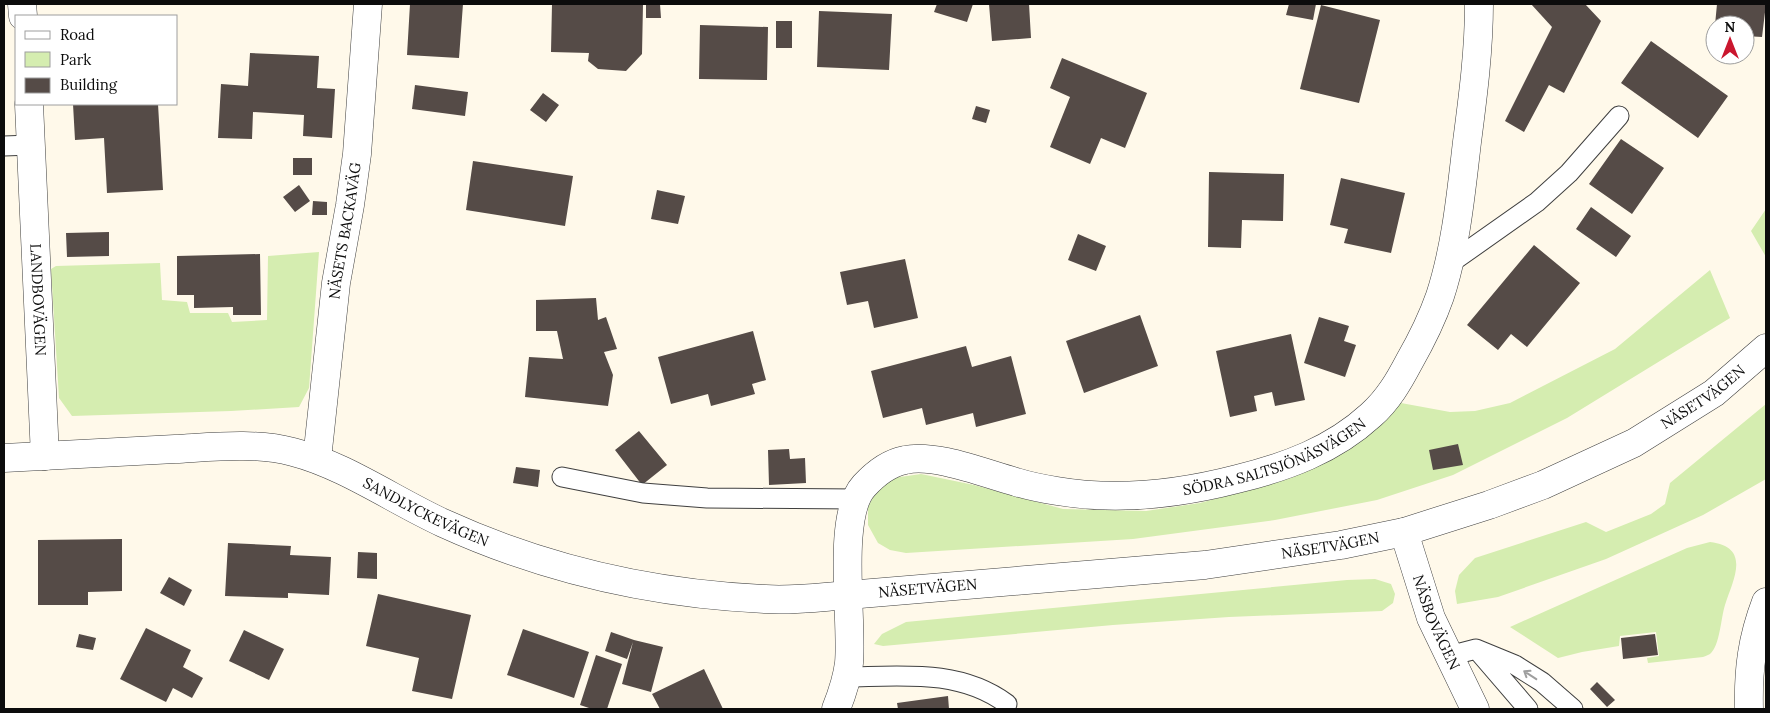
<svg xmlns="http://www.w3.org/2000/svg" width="1770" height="713" font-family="Lora,serif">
  <rect width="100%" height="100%" fill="#fff9ea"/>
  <path fill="#d5edb0" d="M1766,209V257L1751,231Z
    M319,252L309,388L299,407L231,411L72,416L59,398L51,269L56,266L160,263L162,300L187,302L190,313H228L232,322L267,320L268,256Z
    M1710,270L1730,318L1567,418L1453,475L1377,500L1275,520L1133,539L906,553L890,550L878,543L868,525V507L878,488L893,478L921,474L974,485L1063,509L1146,511L1200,503L1291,478L1331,460L1367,436L1401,403L1450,412L1475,411L1510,403L1615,349Z
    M1766,404V479L1703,515L1606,559L1498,597L1457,604L1455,591L1459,575L1475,558L1586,522L1606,532L1651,514L1665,504L1670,483Z
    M1710,542C1752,547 1733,580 1725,605C1721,617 1720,646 1710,654C1708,655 1706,656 1703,657L1648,663L1647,658L1659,656L1656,632L1620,636L1619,646L1582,652L1558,658L1510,627L1687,548Z
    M1375,579L1391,584L1395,594L1393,603L1382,611L1229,617L1113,625L883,646L874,644L882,634L906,622L1347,580Z"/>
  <path fill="#554b47" d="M410,4H463L459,58L407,55Z
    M552,4H643L642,54L626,71L598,69L588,61L589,53L551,52Z
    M646,4H660L661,18H646Z
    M937,4H973L967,22L934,12Z
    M989,4H1029L1031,38L992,41Z
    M1289,4H1316L1313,20L1286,15Z
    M1531,4H1585L1601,21L1564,93L1549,85L1524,132L1505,121L1552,27Z
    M1717,4H1766L1762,37L1745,36V25H1715Z
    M1321,5L1380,20L1359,103L1300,89Z
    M819,11L892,14L889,70L817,67Z
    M776,21H792V48H776Z
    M700,25L768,27L767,80L699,79Z
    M1651,41L1728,96L1698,138L1621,83Z
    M250,53L319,56L317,88L335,89L332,138L303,136L304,115L253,112L252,139L218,138L221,84L248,86Z
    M1062,58L1147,93L1125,148L1101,138L1090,164L1050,147L1070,97L1050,88Z
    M415,85L468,92L465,116L412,109Z
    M543,93L559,105L546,122L530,110Z
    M73,104H158L163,190L107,193L104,138L75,140Z
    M976,106L990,110L986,123L972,119Z
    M1621,139L1664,168L1632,214L1589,184Z
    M293,158H312V175H293Z
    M473,161L573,176L565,226L466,210Z
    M1209,172L1284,174L1283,221L1242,220L1241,248L1208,247Z
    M1341,178L1405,193L1391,253L1344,243L1348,229L1330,225Z
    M299,185L310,201L295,212L283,197Z
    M657,190L685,196L678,224L651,219Z
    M313,201L327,202V215H312Z
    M1591,207L1631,236L1616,257L1576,229Z
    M109,232V256L67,257L66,233Z
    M1078,234L1106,246L1096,271L1068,260Z
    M1534,245L1580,283L1527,347L1511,334L1498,350L1467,325Z
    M260,254L261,315H233V307L194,308V295H177V256Z
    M905,259L918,318L874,328L868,301L847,305L840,272Z
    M596,298L598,320L606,317L617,349L604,352L613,375L608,406L525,397L529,357L563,359L557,331H536V300Z
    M1140,315L1158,366L1084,393L1066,341Z
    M1319,317L1349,326L1344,341L1356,345L1345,377L1304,363Z
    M753,331L766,380L752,384L755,394L711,406L708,394L671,404L658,357Z
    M1291,334L1305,400L1275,406L1272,392L1254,396L1257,411L1230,417L1216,351Z
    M966,346L972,367L1011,356L1026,414L976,427L973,413L926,425L922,408L883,418L871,371Z
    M639,431L667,465L642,485L615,450Z
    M1458,444L1463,465L1433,470L1429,450Z
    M789,449L790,459L805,458L806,483L769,485L768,450Z
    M516,467L540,470L538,487L513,483Z
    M122,539V591L88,592V605H38V540Z
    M228,543L291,546L290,555L331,557L329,595L288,593V598L225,596Z
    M358,552L377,553V579L357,578Z
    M169,577L192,590L184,606L160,593Z
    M378,594L471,615L452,699L412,691L419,658L366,646Z
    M146,628L191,650L183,667L203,678L192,698L173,688L166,702L120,679Z
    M523,629L589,652L574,698L507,675Z
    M244,630L284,649L269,680L229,661Z
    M611,632L634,640L663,647L651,692L622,684L633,642L627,659L605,651Z
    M79,634L96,638L93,650L76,647Z
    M1655,634L1658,655L1623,659L1621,638Z
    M596,655L622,664L607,709H592L580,705Z
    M704,669L723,709H660L652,694Z
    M1597,682L1615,700L1607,707L1590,689Z
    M948,696L949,709H898L897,703Z"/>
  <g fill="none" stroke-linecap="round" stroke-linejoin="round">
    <g stroke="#3f3f3f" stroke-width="21">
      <path id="service" d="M4,146L31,145
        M1449,264L1537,202L1569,173L1619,116
        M562,477L643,493L707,498L857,499
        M1479,652L1528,709
        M1449,656L1476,649L1515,665L1542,682L1573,709
        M847,677C903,676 960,669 1007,704"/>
    </g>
    <g stroke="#3f3f3f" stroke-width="29">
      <g id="minor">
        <path d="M22,4L23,16"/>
        <path id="s1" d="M29,104L45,456"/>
        <path id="s2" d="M4,458C61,455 118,452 175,449C213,447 255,442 293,452C344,465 395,501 443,523C546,570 653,594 765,599C793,601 821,597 848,595"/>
        <path id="s3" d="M317,459L336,283L350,205L357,154L368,4"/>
        <path id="s4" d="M1404,532L1431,618L1475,709"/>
        <path id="s5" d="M836,709C842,694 847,680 849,663C853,621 836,516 864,486C875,474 889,463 905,460C935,453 986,474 1016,482C1029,486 1044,489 1057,491C1116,501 1179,494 1237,479C1286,467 1333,450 1371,415C1388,400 1399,381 1409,362C1421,341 1432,319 1440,296C1456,247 1461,193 1467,142C1473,96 1479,50 1479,4"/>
        <path d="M1749,709C1748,669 1752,639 1766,602"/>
      </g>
    </g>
    <g stroke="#3f3f3f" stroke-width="29">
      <g id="tertiary">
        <path id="s6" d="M848,595L1205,565L1341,545L1404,532L1489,505L1543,485L1634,443L1714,393L1766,348"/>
      </g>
    </g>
    <use href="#service" stroke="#fff" stroke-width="19"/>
    <use href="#minor" stroke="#fff" stroke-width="28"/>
    <use href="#tertiary" stroke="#fff" stroke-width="28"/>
  </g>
  <defs><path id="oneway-shaft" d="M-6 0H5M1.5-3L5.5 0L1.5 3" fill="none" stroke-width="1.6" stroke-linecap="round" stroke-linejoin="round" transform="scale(1.25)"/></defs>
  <use stroke="#9e9e9e" href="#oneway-shaft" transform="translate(1530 675) rotate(-147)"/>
  <g text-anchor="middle" stroke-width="5" stroke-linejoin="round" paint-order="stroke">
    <g font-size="15" fill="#0c0c0c" stroke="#fff">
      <text dy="5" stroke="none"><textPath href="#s3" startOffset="230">NÄSETS BACKAVÄG</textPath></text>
      <text dy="5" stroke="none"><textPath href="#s1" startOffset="196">LANDBOVÄGEN</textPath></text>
      <text dy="5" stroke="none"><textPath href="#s6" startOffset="890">NÄSETVÄGEN</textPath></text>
      <text dy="5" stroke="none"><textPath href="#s5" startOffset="658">SÖDRA SALTSJÖNÄSVÄGEN</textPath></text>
      <text dy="5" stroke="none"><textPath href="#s2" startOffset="436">SANDLYCKEVÄGEN</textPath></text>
      <text dy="5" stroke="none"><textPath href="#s6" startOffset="485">NÄSETVÄGEN</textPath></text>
      <text dy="5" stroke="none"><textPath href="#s6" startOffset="80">NÄSETVÄGEN</textPath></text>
      <text dy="5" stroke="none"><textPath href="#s4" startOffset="96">NÄSBOVÄGEN</textPath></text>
    </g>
  </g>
  <rect width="1770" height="713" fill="none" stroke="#0c0c0c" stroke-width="10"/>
  <rect x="15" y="15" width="162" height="90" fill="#ffffff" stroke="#9e9e9e"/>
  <rect x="25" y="31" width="25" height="8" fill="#ffffff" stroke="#9e9e9e"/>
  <text x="60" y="40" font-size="15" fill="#0c0c0c">Road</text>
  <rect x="25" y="52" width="25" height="15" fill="#d5edb0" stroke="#9e9e9e"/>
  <text x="60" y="65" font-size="15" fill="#0c0c0c">Park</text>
  <rect x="25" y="78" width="25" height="15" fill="#554b47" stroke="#9e9e9e"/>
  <text x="60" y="90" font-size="15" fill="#0c0c0c">Building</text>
  <g transform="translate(1730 40)"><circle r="24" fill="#ffffff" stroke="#9e9e9e"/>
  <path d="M0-4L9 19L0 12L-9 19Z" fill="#ca162e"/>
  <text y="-8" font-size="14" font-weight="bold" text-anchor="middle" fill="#0c0c0c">N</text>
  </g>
</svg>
